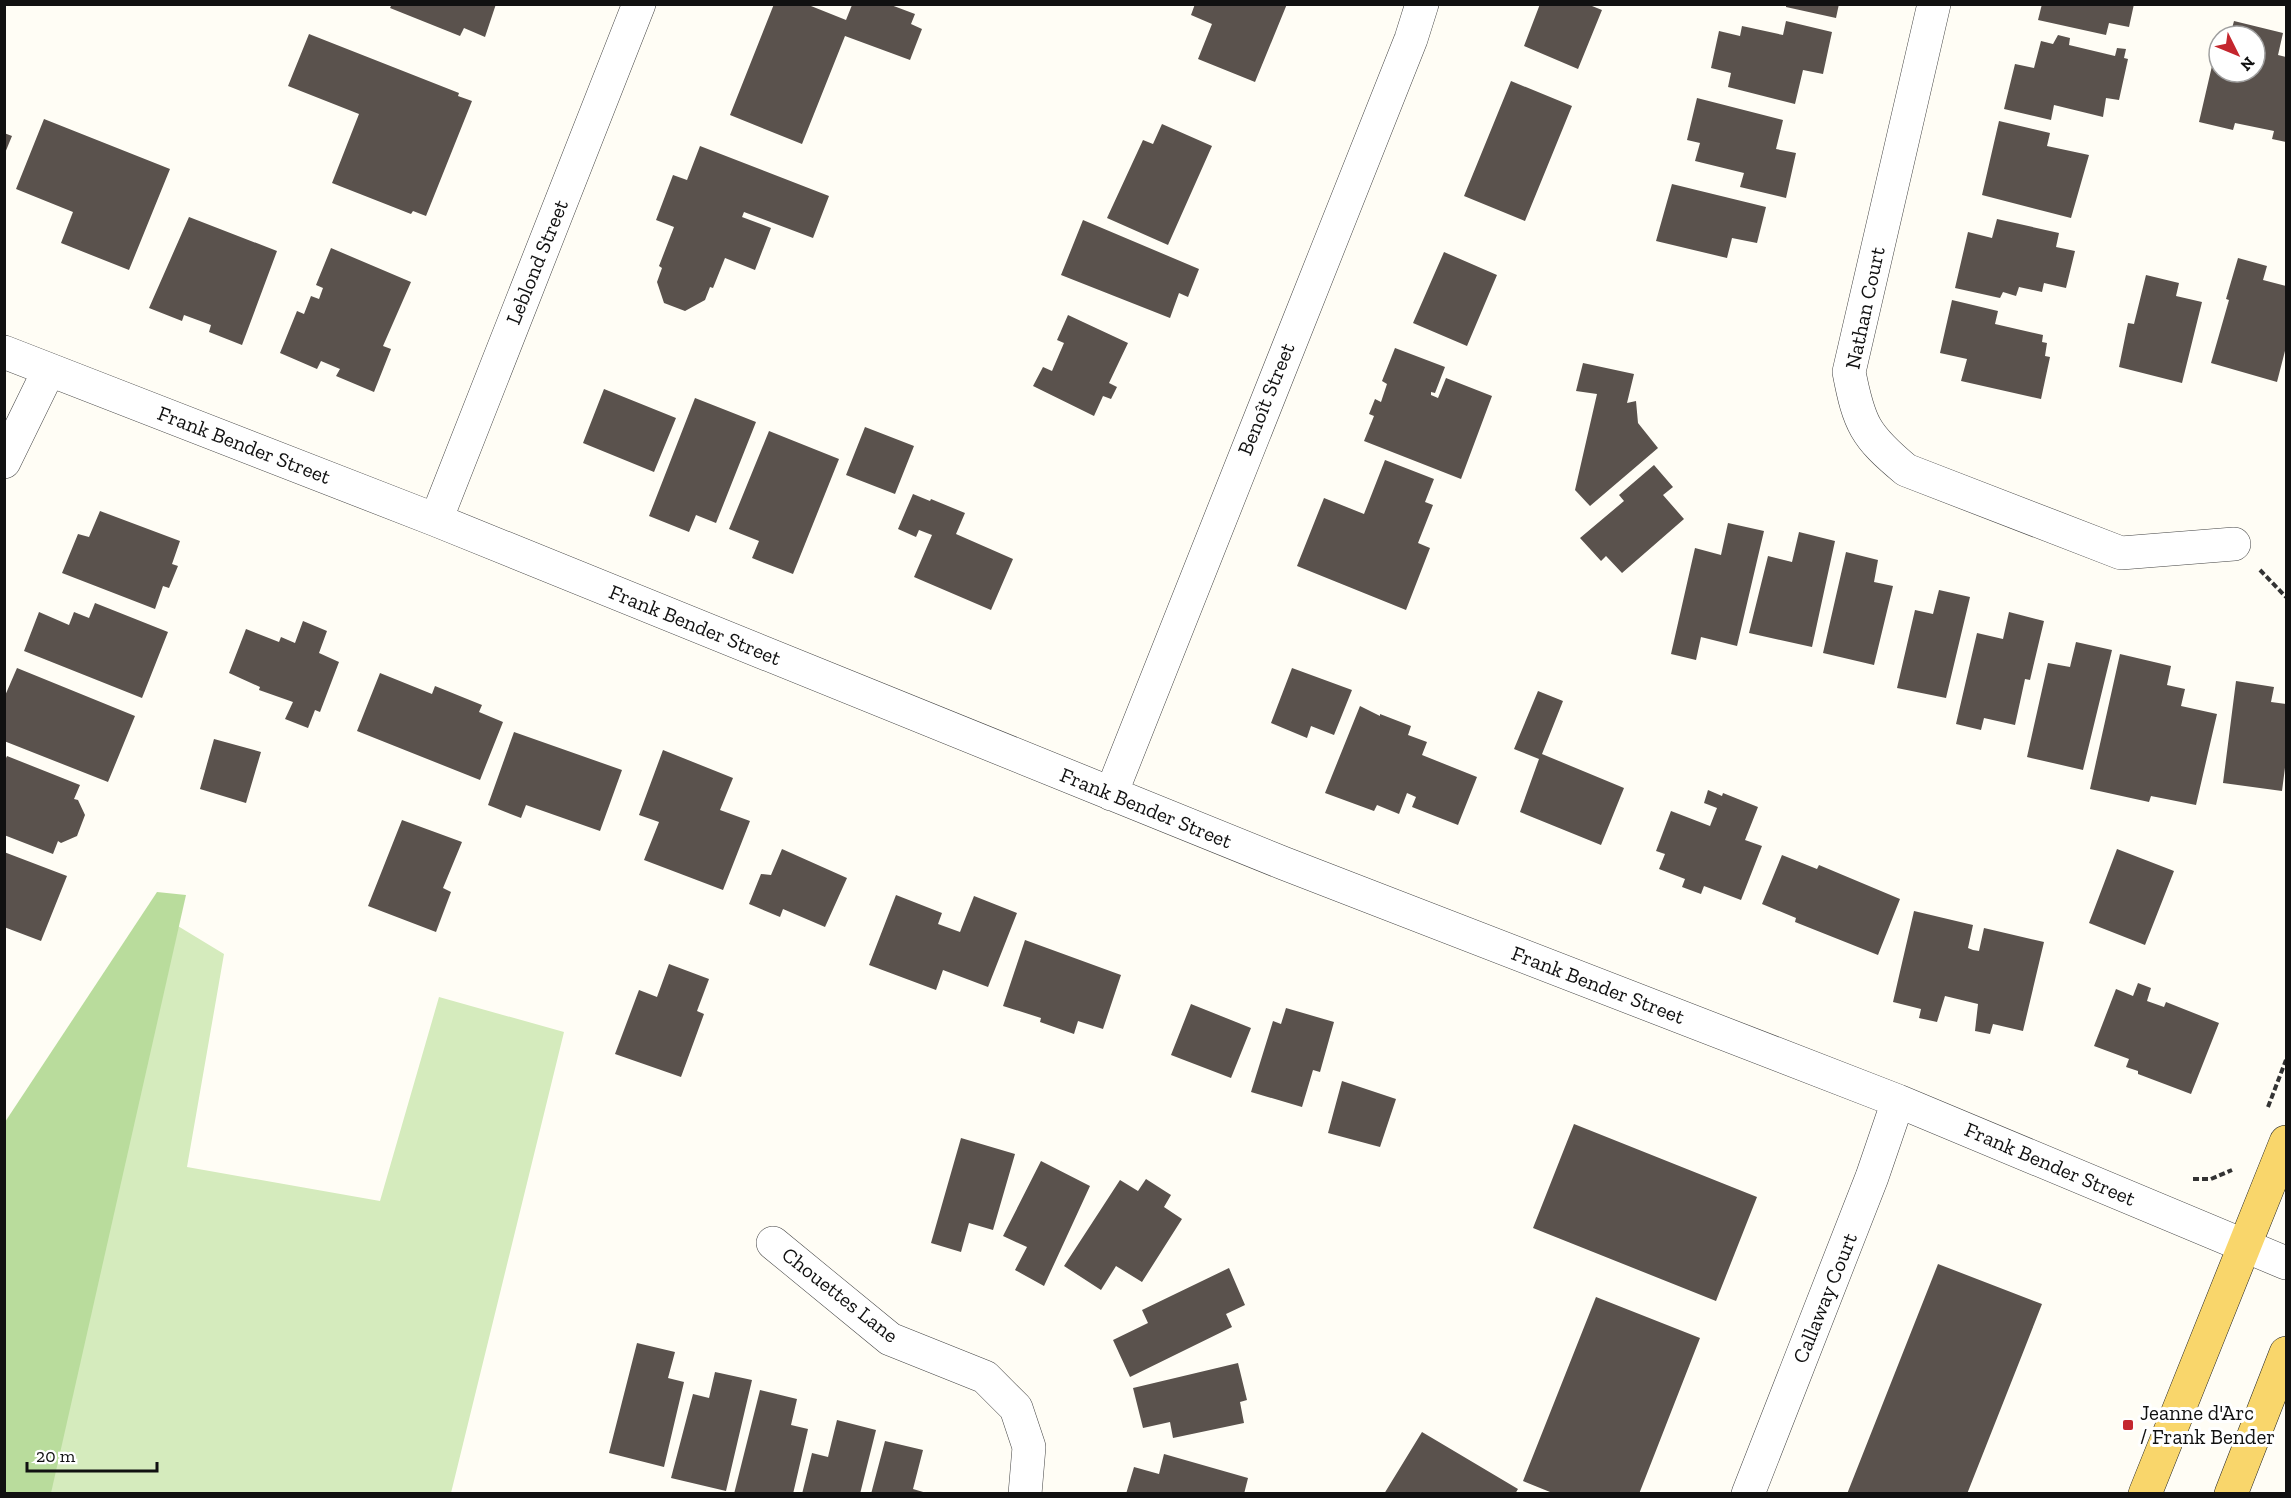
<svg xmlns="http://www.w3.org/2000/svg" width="2291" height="1498" font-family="'Zilla Slab',serif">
  <rect width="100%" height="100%" fill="#fffdf5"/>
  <path fill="#d5ebbd" d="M168,920L224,954L187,1167L380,1201L439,997L564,1032L451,1493L33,1494Z"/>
  <path fill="#b9dc9c" d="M157,892L186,895L51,1493H5V1122Z"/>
  <path fill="#5a524d" d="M392,4H496L485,37L464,28L460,36L390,8Z
    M774,4H806L846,20L852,5H891L915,14L911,24L922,29L910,60L845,36L802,144L730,115Z
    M1195,4H1287L1255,82L1198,59L1212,24L1191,15Z
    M1540,4H1587L1602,10L1578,69L1524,46Z
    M1786,4H1839L1836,18L1786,7Z
    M2042,4H2134L2129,27L2109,23L2106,35L2038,20Z
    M1786,21L1832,32L1823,74L1803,70L1795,104L1728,87L1731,73L1711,68L1719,31L1740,36L1742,26L1783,35Z
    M2234,21L2283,33L2278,55L2286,57V142L2272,139L2274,131L2235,123L2233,130L2199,122L2218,40L2219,72H2255V36H2230Z
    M309,34L459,93L458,96L472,101L426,216L413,211L411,214L332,183L359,114L288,86Z
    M2058,35L2070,38L2069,45L2115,56L2117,48L2126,49L2124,58L2128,59L2119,100L2106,98L2103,117L2054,105L2051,120L2004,109L2015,64L2034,68L2041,41L2053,44Z
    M1511,81L1572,106L1525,221L1464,196Z
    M1697,98L1783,120L1776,149L1796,153L1786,198L1740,187L1744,173L1695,161L1700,143L1687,140Z
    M44,119L170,169L129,270L61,243L73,212L16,189Z
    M1999,121L2050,133L2047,146L2089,155L2071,218L1982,195Z
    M1162,124L1212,146L1168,245L1107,218L1143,140L1153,144Z
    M4,133L12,136L5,153H4Z
    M700,146L829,196L813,238L744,212L742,217L771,228L755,270L725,258L713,288L710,287L705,300L685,311L664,303L657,282L662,268L659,266L674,227L656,220L673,175L687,180Z
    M1672,184L1766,207L1757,243L1732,238L1727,258L1656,241Z
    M189,217L277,251L242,345L209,332L211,325L184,315L182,321L149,308Z
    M1997,219L2059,233L2056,247L2075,251L2066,288L2044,283L2042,292L2019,287L2016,296L2003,292L2000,298L1955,288L1968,232L1992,238Z
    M1083,220L1199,269L1188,297L1179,293L1170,318L1061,275Z
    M331,248L411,282L383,346L391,349L374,392L336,376L340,369L321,361L317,369L280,353L297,311L304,314L311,296L319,299L323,288L316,285Z
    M1444,252L1497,275L1467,346L1413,323Z
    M2238,258L2267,266L2263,280L2286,286V347L2277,382L2211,363L2229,300L2226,299Z
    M2146,275L2179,283L2176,296L2202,302L2182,383L2119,367L2128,323L2134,324Z
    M1952,300L1998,311L1995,324L2043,335L2042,342L2047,343L2045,356L2050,357L2041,399L1961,381L1967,359L1940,353Z
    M1068,315L1128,343L1109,383L1117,387L1111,399L1103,396L1094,416L1033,386L1043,367L1052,371L1064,343L1057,340Z
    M1395,348L1445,367L1435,393L1431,392V395L1438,398L1446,378L1492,396L1461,479L1364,441L1374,416L1369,414L1375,399L1381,402L1387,384L1382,381Z
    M1583,363L1634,374L1627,403L1636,401L1638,423L1658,448L1590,506L1575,490L1597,394L1576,391Z
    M604,389L676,418L654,472L583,443Z
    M695,398L756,422L716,523L696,515L689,532L649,516Z
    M865,427L914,446L895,494L846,475Z
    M769,431L839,459L793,574L752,558L759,541L729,529Z
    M1385,460L1434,479L1425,502L1433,505L1418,543L1430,548L1406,610L1297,566L1324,498L1364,514Z
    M1654,465L1673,487L1663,495L1684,519L1622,573L1606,556L1601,561L1580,538L1624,501L1619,495Z
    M913,494L930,501L931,499L965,513L956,534L1013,559L991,610L914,577L932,535L919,530L916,537L898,529Z
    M100,511L180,541L172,564L178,566L169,588L163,586L155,609L62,573L78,534L89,537Z
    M1728,523L1764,531L1737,646L1701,637L1696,660L1671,654L1695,548L1721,555Z
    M1799,532L1835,541L1812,647L1749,633L1768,556L1792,562Z
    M1846,552L1878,560L1874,582L1893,586L1874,665L1823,653Z
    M1939,590L1970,597L1946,698L1897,688L1915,610L1933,614Z
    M95,603L168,632L142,698L24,651L39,612L69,625L74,612L89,618Z
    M2009,612L2044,621L2030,680L2025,679L2015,725L1984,718L1981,730L1956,724L1977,633L2003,639Z
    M303,621L327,631L319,653L339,662L320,712L315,710L308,728L285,719L293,702L259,690L260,687L229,673L246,629L279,642L281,637L295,643Z
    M2076,642L2112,650L2083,770L2027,757L2048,663L2070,667Z
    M2120,654L2171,666L2167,685L2185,689L2181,706L2217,714L2196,805L2151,796L2149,802L2090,789Z
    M17,668L135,716L108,782L4,741V698Z
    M1292,668L1352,690L1334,735L1311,726L1307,738L1271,723Z
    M380,673L432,694L435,686L482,705L479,712L503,722L480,780L357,731Z
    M2236,681L2274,687L2271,702L2286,704V760L2282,791L2223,783Z
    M1538,691L1563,701L1542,754L1624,788L1601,845L1520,812L1539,759L1514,749Z
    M1360,706L1380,716V714L1411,726L1408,735L1427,742L1422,755L1477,777L1458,825L1412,807L1416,797L1407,793L1399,814L1377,805L1374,811L1325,793Z
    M514,732L622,770L600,831L526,805L521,818L488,805Z
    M214,739L261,752L246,803L200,789Z
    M663,750L733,778L720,810L750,821L723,890L644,860L659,822L639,815Z
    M7,756L80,785L74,799L78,800L85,815L77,836L61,843L58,841L53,854L4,835V762Z
    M1708,790L1722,796L1723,793L1758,807L1745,840L1762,846L1741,900L1704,886L1701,894L1682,887L1685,879L1659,869L1665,854L1656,851L1671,811L1710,826L1717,808L1704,803Z
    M402,820L462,842L443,888L451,892L436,932L368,906Z
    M782,849L847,878L825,927L783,909L780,917L749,904L761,874L771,875Z
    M2117,849L2174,871L2145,945L2089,923Z
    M4,852L67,876L41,941L4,927Z
    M1782,855L1817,869L1819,865L1900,899L1878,955L1795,922L1796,918L1762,904Z
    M896,895L942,913L938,924L960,932L974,896L1017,913L988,987L943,970L936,990L869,965Z
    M1914,911L1973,925L1968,948L1973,950L1979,951L1984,928L2044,942L2023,1031L1993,1024L1990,1034L1975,1031L1978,1004L1945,996L1937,1022L1919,1018L1921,1009L1893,1002Z
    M1025,940L1121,975L1103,1029L1078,1021L1074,1034L1040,1022L1041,1018L1003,1006Z
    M669,964L709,979L697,1011L704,1014L681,1077L615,1054L639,990L657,997Z
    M2138,983L2151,988L2147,1001L2164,1007L2166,1002L2219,1023L2191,1094L2138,1074V1071L2126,1067L2129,1059L2094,1046L2116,989L2133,996Z
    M1191,1004L1251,1028L1231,1078L1171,1055Z
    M1286,1008L1334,1022L1320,1072L1313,1070L1302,1107L1251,1092L1273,1021L1281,1024Z
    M1342,1081L1396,1099L1380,1147L1328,1133Z
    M1574,1124L1757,1197L1716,1301L1533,1228Z
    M961,1138L1015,1154L993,1230L969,1223L961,1252L931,1243Z
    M1041,1161L1090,1186L1044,1286L1015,1270L1027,1247L1003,1236Z
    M1146,1179L1171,1195L1164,1207L1182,1219L1142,1282L1116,1266L1101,1290L1064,1266L1120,1180L1138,1191Z
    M1938,1264L2042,1304L2024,1350L1967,1494H1847Z
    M1229,1268L1245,1305L1226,1314L1232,1327L1130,1377L1113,1340L1148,1323L1142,1310Z
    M1596,1297L1700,1338L1639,1494H1555L1523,1481Z
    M637,1343L675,1352L668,1378L684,1382L664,1467L609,1453Z
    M1238,1363L1247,1400L1240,1402L1244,1423L1173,1438L1170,1422L1143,1428L1133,1388Z
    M715,1372L752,1380L726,1491L671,1478L693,1394L709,1398Z
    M760,1390L797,1399L791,1425L808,1429L793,1494H734Z
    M837,1420L876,1430L860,1494H802L812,1453L828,1457Z
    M1422,1432L1518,1489L1515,1494H1384Z
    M885,1441L923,1450L913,1489L930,1494H871Z
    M1164,1454L1248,1478L1244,1494H1126L1134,1467L1159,1474Z"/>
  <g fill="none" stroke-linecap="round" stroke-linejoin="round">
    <g stroke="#444" stroke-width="34">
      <path id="minor" d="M1934,4L1849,372C1859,424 1865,436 1906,470L2121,553L2234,544
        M4,352L436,520L1283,863L1898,1101L2286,1263
        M4,462L49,370
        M436,520L639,4
        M1111,794L1411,39L1422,4
        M773,1243L890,1339L985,1377L1016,1408L1029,1447L1025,1494
        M1748,1494L1872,1177L1898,1101"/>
    </g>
    <g stroke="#222" stroke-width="34">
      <path id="major" d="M2145,1494L2286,1142
        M2231,1494L2286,1353"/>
    </g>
    <path stroke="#333" stroke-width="4" stroke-dasharray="6 3" stroke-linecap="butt" d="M2260,570L2286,597
      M2268,1107L2286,1060
      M2193,1179H2211L2232,1170"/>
    <use href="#minor" stroke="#fff" stroke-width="33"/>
    <use href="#major" stroke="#f9d66b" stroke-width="33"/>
  </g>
  <rect fill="#c4262e" stroke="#fff" stroke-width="2" x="2122" y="1419" width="12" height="12" rx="3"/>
  <g text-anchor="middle" stroke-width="6" stroke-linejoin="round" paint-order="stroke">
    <g font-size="21" fill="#111" stroke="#fff">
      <text transform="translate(537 262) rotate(-68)" y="7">Leblond Street</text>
      <text transform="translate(1865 308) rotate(-78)" y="7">Nathan Court</text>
      <text transform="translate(1266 399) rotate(-68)" y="7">Benoît Street</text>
      <text transform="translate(244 445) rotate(21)" y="7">Frank Bender Street</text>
      <text transform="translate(695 625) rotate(22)" y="7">Frank Bender Street</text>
      <text transform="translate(1146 808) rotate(22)" y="7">Frank Bender Street</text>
      <text transform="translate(1598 985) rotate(21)" y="7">Frank Bender Street</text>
      <text transform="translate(2050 1164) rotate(23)" y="7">Frank Bender Street</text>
      <text transform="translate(840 1295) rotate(38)" y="7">Chouettes Lane</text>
      <text transform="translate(1825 1298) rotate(-68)" y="7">Callaway Court</text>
    </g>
    <g font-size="21" fill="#111" stroke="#fff" text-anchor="start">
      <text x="2140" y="1420">Jeanne d'Arc<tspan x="2140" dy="24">/ Frank Bender</tspan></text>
    </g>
  </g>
  <rect width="2291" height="1498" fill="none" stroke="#111111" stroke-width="12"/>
  <g transform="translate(2237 54) rotate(133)"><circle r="28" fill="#ffffff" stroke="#a0a0a0" stroke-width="1.5"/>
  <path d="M0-4.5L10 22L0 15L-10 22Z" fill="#c4262e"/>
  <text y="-9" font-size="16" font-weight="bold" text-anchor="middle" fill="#111111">N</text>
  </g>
  <path d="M27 1462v9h130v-9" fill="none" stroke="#111111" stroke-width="3"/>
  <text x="36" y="1462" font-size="18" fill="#111111" stroke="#ffffff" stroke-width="4.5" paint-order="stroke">20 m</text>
</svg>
